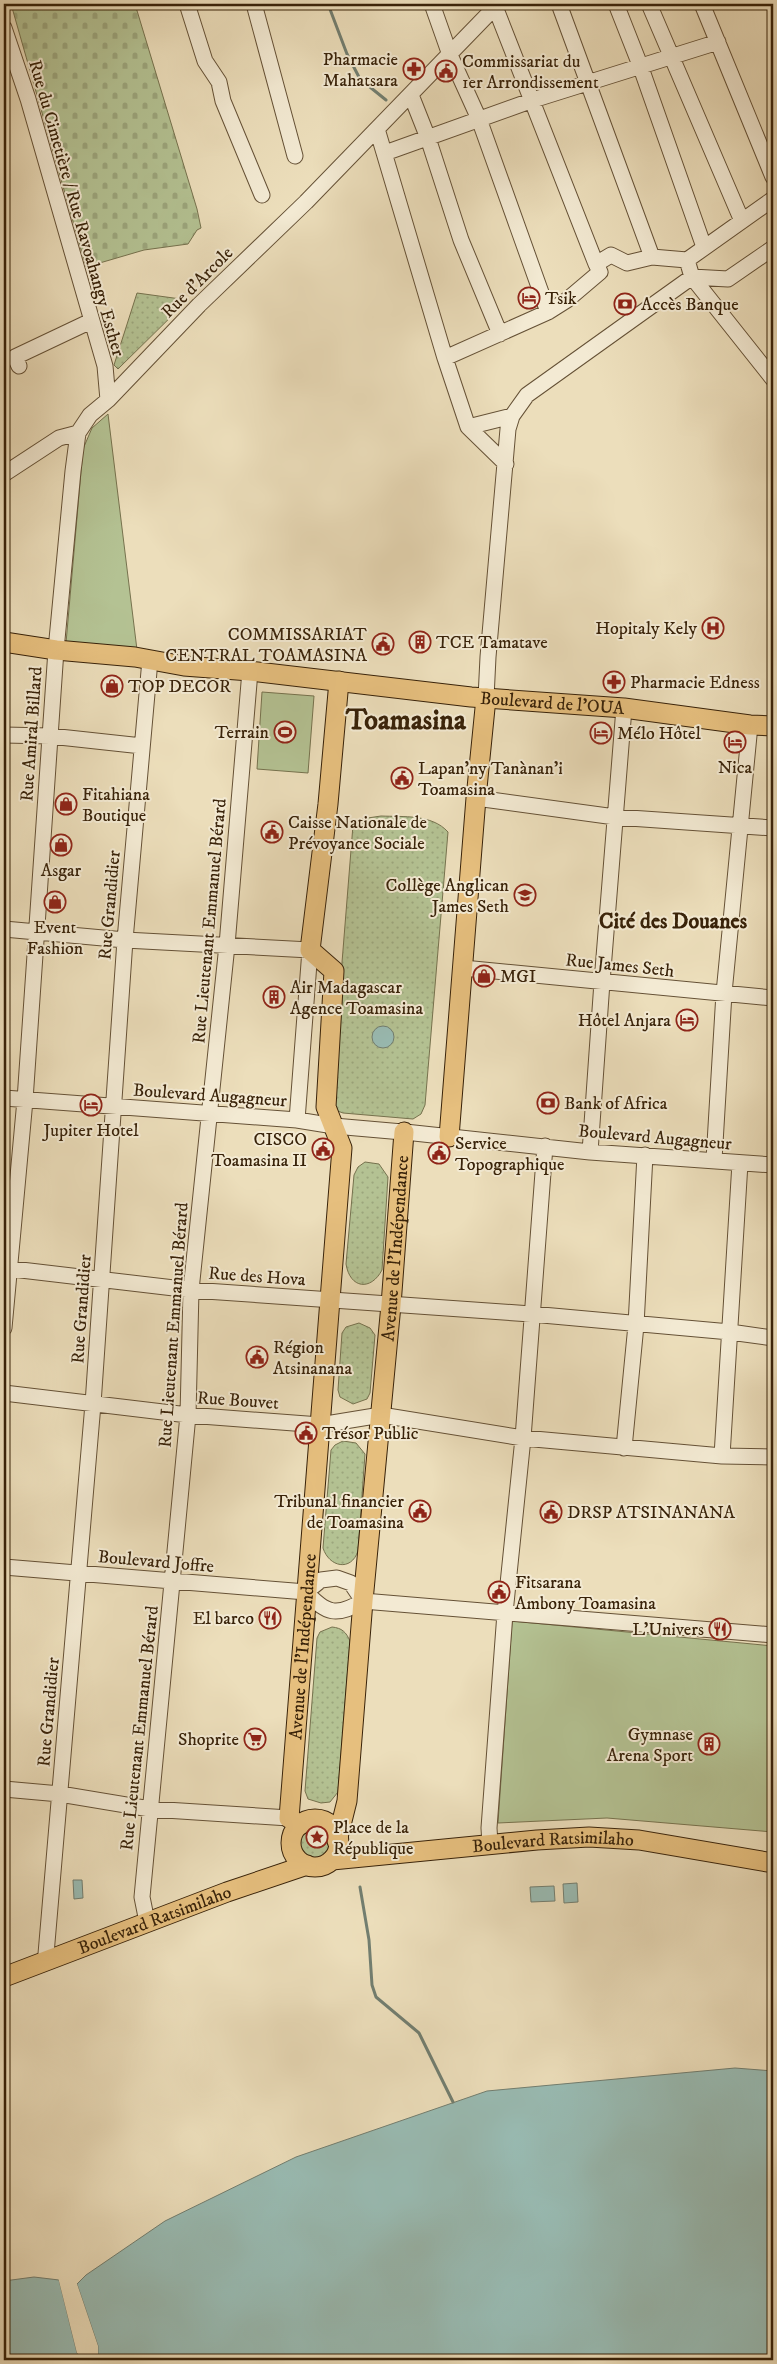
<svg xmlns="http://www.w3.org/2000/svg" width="777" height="2364" font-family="'IM FELL DW Pica',serif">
  <defs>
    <pattern id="cemetery-stones" width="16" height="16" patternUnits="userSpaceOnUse" patternTransform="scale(1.25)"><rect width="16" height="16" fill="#b4c293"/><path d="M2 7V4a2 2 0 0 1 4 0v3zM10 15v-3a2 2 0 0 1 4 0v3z" fill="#9ca67d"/></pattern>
    <pattern id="park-dots" width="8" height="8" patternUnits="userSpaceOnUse" patternTransform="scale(1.25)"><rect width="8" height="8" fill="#b4c293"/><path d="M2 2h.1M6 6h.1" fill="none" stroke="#9ca67d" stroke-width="1.8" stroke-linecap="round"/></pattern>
  </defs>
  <rect width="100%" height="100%" fill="#ecdebb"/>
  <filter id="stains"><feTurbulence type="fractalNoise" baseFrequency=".004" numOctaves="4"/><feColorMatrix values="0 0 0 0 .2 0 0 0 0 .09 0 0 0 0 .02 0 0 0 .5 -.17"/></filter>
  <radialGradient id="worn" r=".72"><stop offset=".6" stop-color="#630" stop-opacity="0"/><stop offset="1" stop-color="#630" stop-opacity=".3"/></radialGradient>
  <path fill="#b4c293" stroke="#76724e" d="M108,414L138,658L66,643L83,449L92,428Z
    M262,692L314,696L308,773L257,769Z
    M512,1621L773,1646V1832L607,1818L498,1823Z"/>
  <path fill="url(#cemetery-stones)" stroke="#76724e" d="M11,4H135L197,209L201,228L197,230L188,244L144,250L86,267Z"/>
  <path fill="url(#park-dots)" stroke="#76724e" d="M137,293L188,300L118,369L114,365Z
    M381,816C403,817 432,814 448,832L425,1105L421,1114L413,1119L343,1113L335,1110L331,1100L353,825L361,819Z
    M365,1162L379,1164L388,1177L382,1270C371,1291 350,1289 346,1264L354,1175L358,1167Z
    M359,1323L370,1328L375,1335L370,1393L367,1399L353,1404L340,1397L338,1390L342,1333L346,1327Z
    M343,1441L356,1443L365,1454L358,1551C351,1572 329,1567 323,1548L331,1450L335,1445Z
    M332,1627C342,1628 346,1632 350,1641L338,1792L330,1802L321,1803L308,1799L305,1791L317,1638L320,1632Z
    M299 1842a17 17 0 1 1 34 0a17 17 0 1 1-34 0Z"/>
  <path fill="#99bcb4" stroke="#727e70" d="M372 1037a11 11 0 1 1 22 0a11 11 0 1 1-22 0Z
    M73,1880H82L83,1898L74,1899Z
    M577,1883L578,1902L564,1903L563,1884Z
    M554,1886L555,1901L531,1902L530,1887Z
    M735,2068L773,2071V2360H92L98,2356V2346L77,2284L86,2275L165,2221L296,2157L487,2091Z
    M34,2277L59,2280L77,2353L83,2360H4V2281Z"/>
  <path fill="#ecdebb" d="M58,2277L61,2279L79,2352L86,2360L77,2353Z
    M76,2281L98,2346V2356L92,2360H89L95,2355L96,2346L74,2284Z"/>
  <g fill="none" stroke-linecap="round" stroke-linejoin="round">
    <path stroke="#727e70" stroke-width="3" d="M328,4L347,54L360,79L386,100
      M360,1887L369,1940L372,1985L376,1997L419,2033L453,2102"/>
    <g stroke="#655136" stroke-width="17">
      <path id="minor" d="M187,4L205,61L219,82L223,101L262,195
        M254,4L295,156
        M432,4L450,55L479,119L548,312
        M494,4L596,264
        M559,4L652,257
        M616,4L640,65L704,247
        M649,4L742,221
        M702,4L773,177
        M4,28L28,99L105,366L108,400
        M411,95L428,138L461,240L500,334
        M377,129L445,358L468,427L506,464
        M385,153L533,100L718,42
        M773,199L687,260L692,277L773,379
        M445,358L548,312L567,300L600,272L596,264L611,255L627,263L652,257L687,260
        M19,366L15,357L91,321
        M468,427L512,416
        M4,474L59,438L78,433
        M486,698L488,657L508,429L512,416L527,395L692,277L728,279L773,248
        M4,735L50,736L142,746
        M476,798L615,817L773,828
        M4,929L125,940L310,950L297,1120
        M463,968L773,998
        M4,1098L297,1120L334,1126L414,1133
        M405,1132L590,1152L773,1165
        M590,1152L602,982L624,708
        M714,1160L724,993L750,725
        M4,1268L191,1290L531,1314L730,1332L773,1338
        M4,1328L25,1100L56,650L73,471L78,433L90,415L108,400L199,305L306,202L498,4
        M4,1393L188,1415L320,1425L381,1415L523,1438L722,1456L773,1457
        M624,1448L636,1325L645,1155
        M722,1456L740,1163
        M4,1567L306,1592
        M337,1578L351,1583L363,1601C337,1617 326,1614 306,1592L321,1580Z
        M363,1601L773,1635
        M4,1789L60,1794L150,1809L289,1818
        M490,1844L489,1828L505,1613L523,1438L545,1146
        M147,1922L142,1897L188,1415L191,1290L227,945L250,671
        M48,1960L46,1954L93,1404L125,940L150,660"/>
    </g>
    <g stroke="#382209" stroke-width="21">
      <g id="major">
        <path id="s1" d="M4,642L56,650L135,657L184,666L250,671L471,697L624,708L750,725L773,726"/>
        <path d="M449,1137L476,798L486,698"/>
        <circle cx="315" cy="1843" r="24"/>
        <path id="s2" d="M300,1825L289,1818L342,1148L326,1107L334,971L310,950L328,804L339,681"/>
        <path id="s3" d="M337,1841L347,1801L363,1601L391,1305L404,1132"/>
        <path id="s4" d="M332,1860L537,1840L589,1837L639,1840L773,1863"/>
        <path id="s5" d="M4,1977L227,1892L307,1865"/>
      </g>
    </g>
    <use href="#minor" stroke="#f3ead3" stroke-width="15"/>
    <use href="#major" stroke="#e6bf7e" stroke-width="19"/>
  </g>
  <defs>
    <g id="pharmacy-ring" transform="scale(1.125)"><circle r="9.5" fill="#f3ead3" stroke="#8f2418" stroke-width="1.5"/><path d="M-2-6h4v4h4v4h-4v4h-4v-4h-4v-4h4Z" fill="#8f2418"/></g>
    <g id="civic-ring" transform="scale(1.125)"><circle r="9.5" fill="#f3ead3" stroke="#8f2418" stroke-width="1.5"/><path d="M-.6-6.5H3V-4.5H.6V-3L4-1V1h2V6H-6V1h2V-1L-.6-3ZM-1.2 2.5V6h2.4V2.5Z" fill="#8f2418"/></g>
    <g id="hotel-ring" transform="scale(1.125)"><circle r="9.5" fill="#f3ead3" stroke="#8f2418" stroke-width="1.5"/><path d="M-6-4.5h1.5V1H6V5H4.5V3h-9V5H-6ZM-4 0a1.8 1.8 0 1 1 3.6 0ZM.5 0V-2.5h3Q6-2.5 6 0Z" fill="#8f2418"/></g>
    <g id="bank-ring" transform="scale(1.125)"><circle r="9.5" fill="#f3ead3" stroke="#8f2418" stroke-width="1.5"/><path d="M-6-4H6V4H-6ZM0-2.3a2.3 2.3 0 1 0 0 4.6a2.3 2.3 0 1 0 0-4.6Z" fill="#8f2418"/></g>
    <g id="hospital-ring" transform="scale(1.125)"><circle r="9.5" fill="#f3ead3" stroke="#8f2418" stroke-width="1.5"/><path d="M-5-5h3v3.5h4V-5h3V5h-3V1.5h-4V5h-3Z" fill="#8f2418"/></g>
    <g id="building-ring" transform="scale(1.125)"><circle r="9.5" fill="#f3ead3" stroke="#8f2418" stroke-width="1.5"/><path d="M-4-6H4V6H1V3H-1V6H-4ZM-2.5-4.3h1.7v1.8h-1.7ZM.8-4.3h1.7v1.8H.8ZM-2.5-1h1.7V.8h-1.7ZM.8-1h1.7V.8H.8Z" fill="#8f2418"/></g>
    <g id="shop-ring" transform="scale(1.125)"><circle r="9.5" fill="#f3ead3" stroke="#8f2418" stroke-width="1.5"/><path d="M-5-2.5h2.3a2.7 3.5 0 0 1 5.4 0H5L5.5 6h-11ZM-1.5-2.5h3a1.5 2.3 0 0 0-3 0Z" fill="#8f2418"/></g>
    <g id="stadium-ring" transform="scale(1.125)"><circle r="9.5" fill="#f3ead3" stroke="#8f2418" stroke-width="1.5"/><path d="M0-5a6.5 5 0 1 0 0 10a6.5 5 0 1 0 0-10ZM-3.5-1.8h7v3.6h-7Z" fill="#8f2418"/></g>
    <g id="school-ring" transform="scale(1.125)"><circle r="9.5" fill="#f3ead3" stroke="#8f2418" stroke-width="1.5"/><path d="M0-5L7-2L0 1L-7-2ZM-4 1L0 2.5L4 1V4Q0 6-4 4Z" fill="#8f2418"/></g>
    <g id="restaurant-ring" transform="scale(1.125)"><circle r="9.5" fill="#f3ead3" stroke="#8f2418" stroke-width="1.5"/><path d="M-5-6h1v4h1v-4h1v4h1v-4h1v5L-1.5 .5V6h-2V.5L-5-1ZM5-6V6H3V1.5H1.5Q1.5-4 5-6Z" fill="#8f2418"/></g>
    <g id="supermarket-ring" transform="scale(1.125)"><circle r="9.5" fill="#f3ead3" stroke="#8f2418" stroke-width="1.5"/><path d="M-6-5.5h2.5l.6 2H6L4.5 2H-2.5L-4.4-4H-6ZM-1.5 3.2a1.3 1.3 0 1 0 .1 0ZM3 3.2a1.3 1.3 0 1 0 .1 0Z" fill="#8f2418"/></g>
    <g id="sight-ring" transform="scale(1.125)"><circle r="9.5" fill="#f3ead3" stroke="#8f2418" stroke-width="1.5"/><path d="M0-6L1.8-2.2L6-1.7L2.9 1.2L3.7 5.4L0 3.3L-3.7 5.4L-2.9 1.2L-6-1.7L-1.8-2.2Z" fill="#8f2418"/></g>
  </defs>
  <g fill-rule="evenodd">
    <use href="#pharmacy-ring" x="414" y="69"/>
    <use href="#civic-ring" x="446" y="71"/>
    <use href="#hotel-ring" x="529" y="298"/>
    <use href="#bank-ring" x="625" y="304"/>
    <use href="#hospital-ring" x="713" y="628"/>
    <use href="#building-ring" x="420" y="642"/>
    <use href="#civic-ring" x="383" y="644"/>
    <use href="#pharmacy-ring" x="614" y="682"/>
    <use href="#shop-ring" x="112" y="686"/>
    <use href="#stadium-ring" x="285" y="732"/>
    <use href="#hotel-ring" x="601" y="733"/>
    <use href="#hotel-ring" x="735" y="742"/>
    <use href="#civic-ring" x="402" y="778"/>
    <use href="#shop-ring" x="66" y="804"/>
    <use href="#civic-ring" x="272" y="832"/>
    <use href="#shop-ring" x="61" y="845"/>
    <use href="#school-ring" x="525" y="895"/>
    <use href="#shop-ring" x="55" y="902"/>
    <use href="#shop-ring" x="484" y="976"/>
    <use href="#building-ring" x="274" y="997"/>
    <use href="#hotel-ring" x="687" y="1020"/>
    <use href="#bank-ring" x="548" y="1103"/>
    <use href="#hotel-ring" x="91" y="1105"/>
    <use href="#civic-ring" x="323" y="1149"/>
    <use href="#civic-ring" x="439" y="1153"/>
    <use href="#civic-ring" x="257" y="1357"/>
    <use href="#civic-ring" x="306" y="1433"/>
    <use href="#civic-ring" x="420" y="1511"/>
    <use href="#civic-ring" x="551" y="1512"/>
    <use href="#civic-ring" x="499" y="1592"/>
    <use href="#restaurant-ring" x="270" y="1618"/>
    <use href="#restaurant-ring" x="720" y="1629"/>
    <use href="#supermarket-ring" x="255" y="1739"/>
    <use href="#building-ring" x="709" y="1744"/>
    <use href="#sight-ring" x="317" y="1837"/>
  </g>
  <g text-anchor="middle" stroke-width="4" stroke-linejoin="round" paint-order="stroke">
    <g font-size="18" fill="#382209" stroke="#f3ead3" text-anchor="start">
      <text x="398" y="65" text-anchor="end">Pharmacie<tspan x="398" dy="21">Mahatsara</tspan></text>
      <text x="462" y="67">Commissariat du<tspan x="462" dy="21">1er Arrondissement</tspan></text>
      <text x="545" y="304">Tsik</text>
      <text x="641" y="310">Accès Banque</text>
      <text x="697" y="634" text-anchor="end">Hopitaly Kely</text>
      <text x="367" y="640" text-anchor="end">COMMISSARIAT<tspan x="367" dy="21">CENTRAL TOAMASINA</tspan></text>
      <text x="436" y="648">TCE Tamatave</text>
      <text x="630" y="688">Pharmacie Edness</text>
      <text x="128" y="692">TOP DECOR</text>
      <text x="269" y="738" text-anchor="end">Terrain</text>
      <text x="617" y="739">Mélo Hôtel</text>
      <text x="735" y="773" text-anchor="middle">Nica</text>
      <text x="418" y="774">Lapan'ny Tanànan'i<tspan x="418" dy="21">Toamasina</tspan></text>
      <text x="82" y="800">Fitahiana<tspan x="82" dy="21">Boutique</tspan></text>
      <text x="288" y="828">Caisse Nationale de<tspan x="288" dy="21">Prévoyance Sociale</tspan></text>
      <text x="61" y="876" text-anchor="middle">Asgar</text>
      <text x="509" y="891" text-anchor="end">Collège Anglican<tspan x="509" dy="21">James Seth</tspan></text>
      <text x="55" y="933" text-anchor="middle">Event<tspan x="55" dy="21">Fashion</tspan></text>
      <text x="500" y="982">MGI</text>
      <text x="290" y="993">Air Madagascar<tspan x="290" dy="21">Agence Toamasina</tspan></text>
      <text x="671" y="1026" text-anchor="end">Hôtel Anjara</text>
      <text x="564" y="1109">Bank of Africa</text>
      <text x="91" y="1136" text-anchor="middle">Jupiter Hotel</text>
      <text x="307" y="1145" text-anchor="end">CISCO<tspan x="307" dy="21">Toamasina II</tspan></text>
      <text x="455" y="1149">Service<tspan x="455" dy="21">Topographique</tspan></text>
      <text x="273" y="1353">Région<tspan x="273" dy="21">Atsinanana</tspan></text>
      <text x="322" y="1439">Trésor Public</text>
      <text x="404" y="1507" text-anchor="end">Tribunal financier<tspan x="404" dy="21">de Toamasina</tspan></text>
      <text x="567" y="1518">DRSP ATSINANANA</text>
      <text x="515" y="1588">Fitsarana<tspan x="515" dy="21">Ambony Toamasina</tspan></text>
      <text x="254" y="1624" text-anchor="end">El barco</text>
      <text x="704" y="1635" text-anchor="end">L'Univers</text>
      <text x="693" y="1740" text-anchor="end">Gymnase<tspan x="693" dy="21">Arena Sport</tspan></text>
      <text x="239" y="1745" text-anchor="end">Shoprite</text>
      <text x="333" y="1833">Place de la<tspan x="333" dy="21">République</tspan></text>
    </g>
    <g font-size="18" fill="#382209" stroke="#f3ead3">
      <text transform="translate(77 208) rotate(74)" y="6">Rue du Cimetière / Rue Ravoahangy Esther</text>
      <text transform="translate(197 282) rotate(-45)" y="6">Rue d'Arcole</text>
      <text dy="6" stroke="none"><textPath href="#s1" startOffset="552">Boulevard de l'OUA</textPath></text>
      <text transform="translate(31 734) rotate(-86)" y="6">Rue Amiral Billard</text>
      <text transform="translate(109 905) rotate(-85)" y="6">Rue Grandidier</text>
      <text transform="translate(209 921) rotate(-85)" y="6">Rue Lieutenant Emmanuel Bérard</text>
      <text transform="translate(620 965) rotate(6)" y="6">Rue James Seth</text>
      <text transform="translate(210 1095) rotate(4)" y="6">Boulevard Augagneur</text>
      <text transform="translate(655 1137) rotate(5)" y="6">Boulevard Augagneur</text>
      <text dy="6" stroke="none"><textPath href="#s3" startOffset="596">Avenue de l'Indépendance</textPath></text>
      <text transform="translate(257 1276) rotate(4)" y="6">Rue des Hova</text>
      <text transform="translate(81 1309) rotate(-86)" y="6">Rue Grandidier</text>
      <text transform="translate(173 1325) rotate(-86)" y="6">Rue Lieutenant Emmanuel Bérard</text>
      <text transform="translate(238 1400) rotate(4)" y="6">Rue Bouvet</text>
      <text transform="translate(156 1561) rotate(5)" y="6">Boulevard Joffre</text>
      <text dy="6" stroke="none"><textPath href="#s2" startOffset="185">Avenue de l'Indépendance</textPath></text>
      <text transform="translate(48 1712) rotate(-85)" y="6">Rue Grandidier</text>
      <text transform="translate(139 1728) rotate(-84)" y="6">Rue Lieutenant Emmanuel Bérard</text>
      <text dy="6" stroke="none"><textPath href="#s4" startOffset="222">Boulevard Ratsimilaho</textPath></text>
      <text dy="6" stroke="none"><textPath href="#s5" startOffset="161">Boulevard Ratsimilaho</textPath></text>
    </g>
    <g font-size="22" font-weight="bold" fill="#382209" stroke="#f3ead3">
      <text x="673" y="928">Cité des Douanes</text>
    </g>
    <g font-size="28" font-weight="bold" fill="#382209" stroke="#f3ead3">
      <text x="406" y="729">Toamasina</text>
    </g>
  </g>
  <rect width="777" height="2364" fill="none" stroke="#ecdebb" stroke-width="20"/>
  <rect x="5" y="5" width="767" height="2354" fill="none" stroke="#382209" stroke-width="2.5"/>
  <rect x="10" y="10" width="757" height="2344" fill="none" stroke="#382209"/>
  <rect width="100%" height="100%" filter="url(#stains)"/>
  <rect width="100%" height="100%" fill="url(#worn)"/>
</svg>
